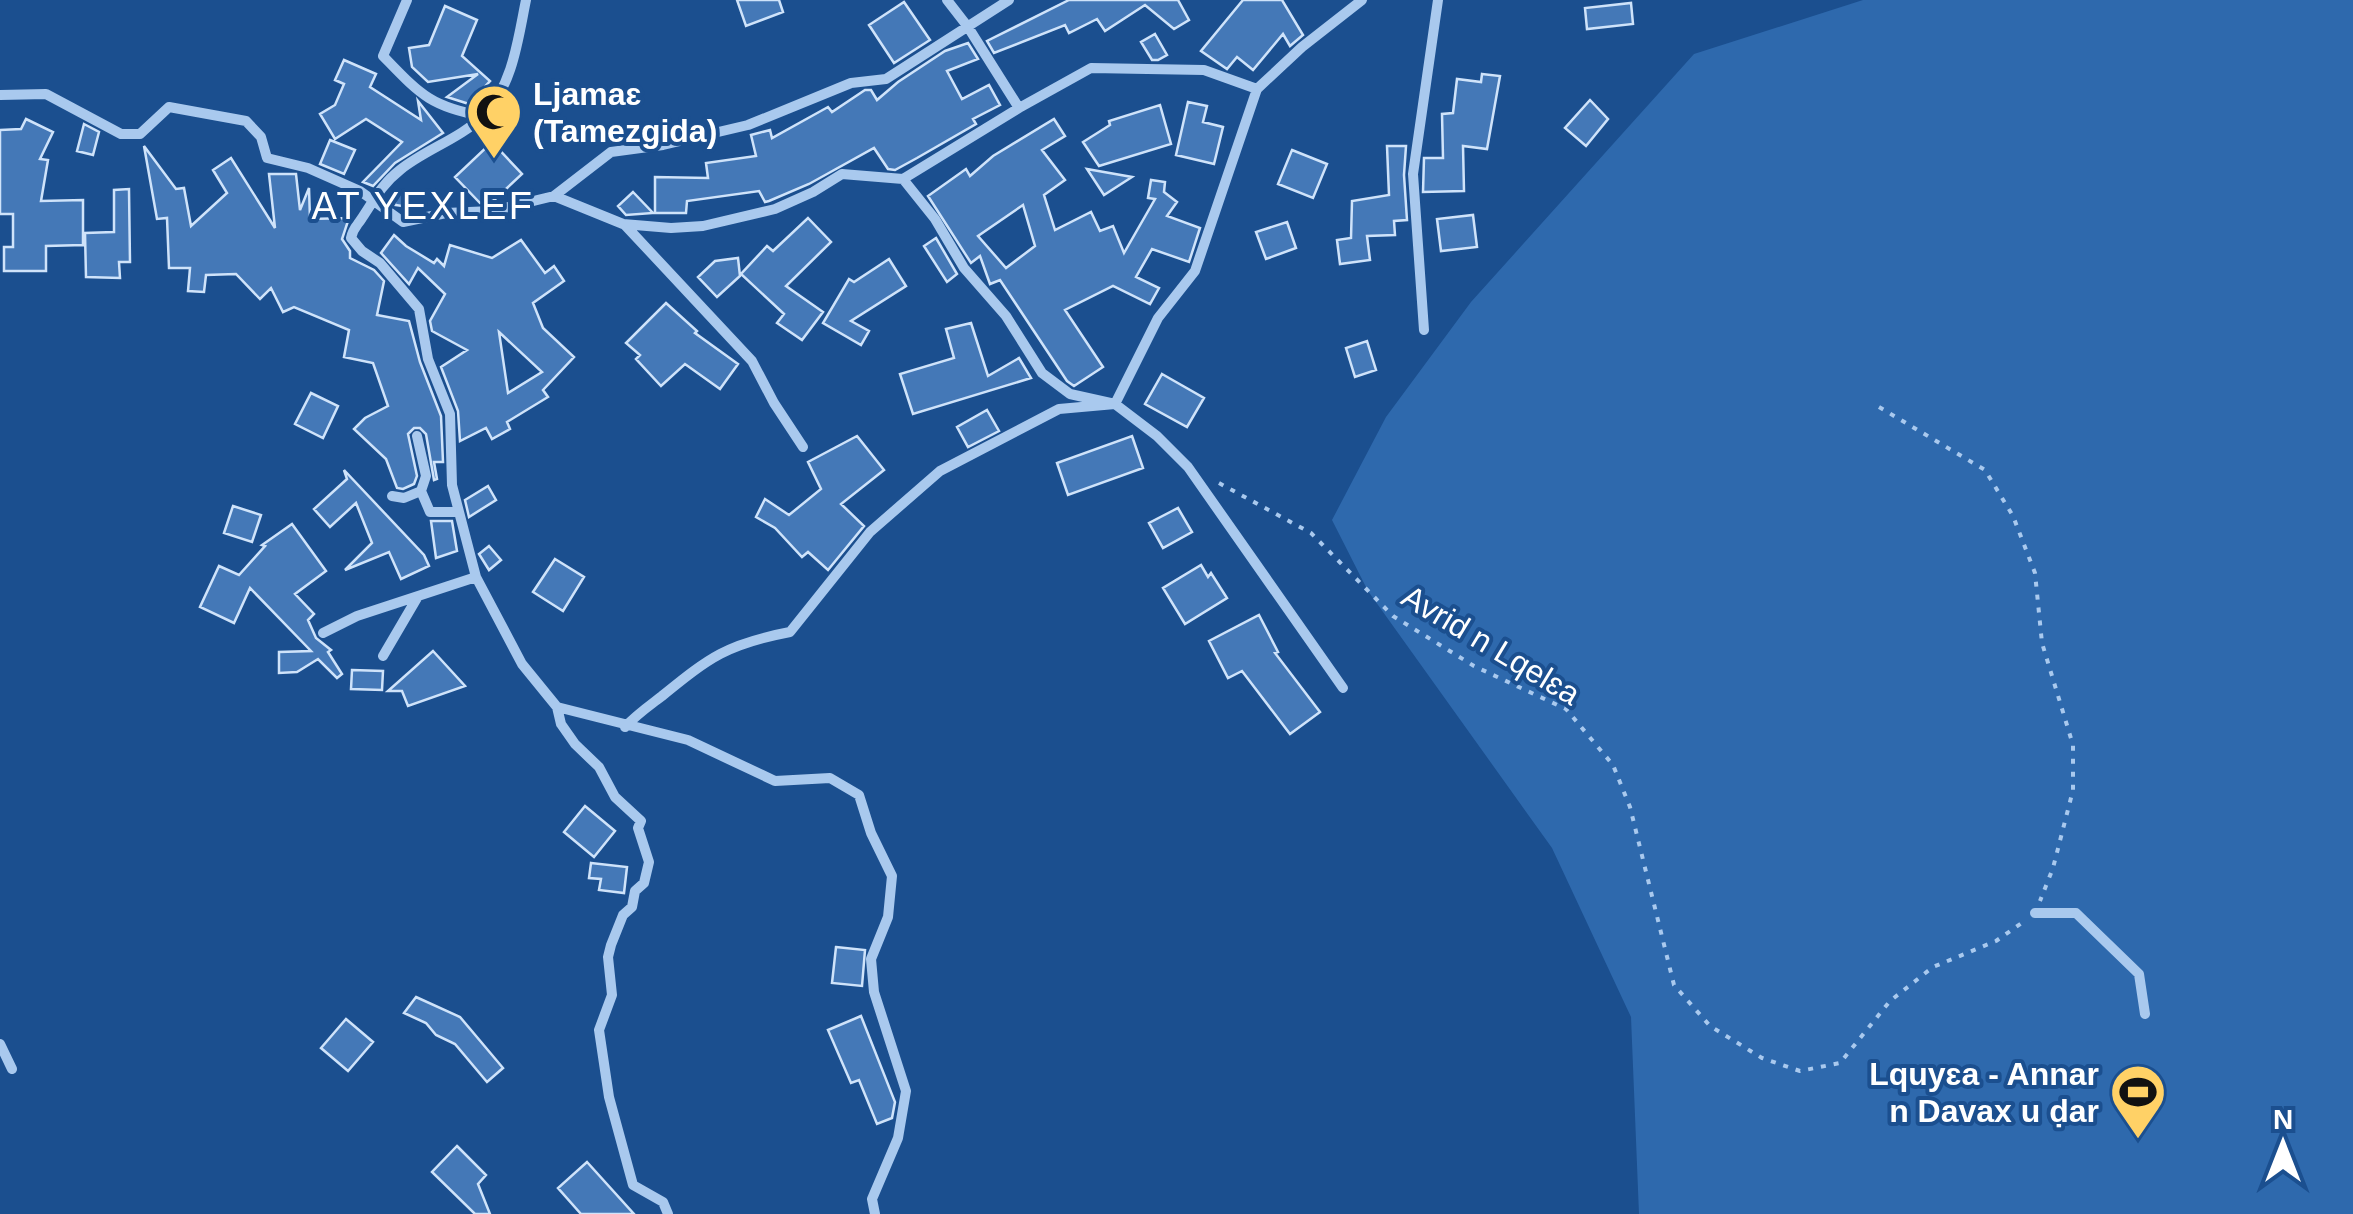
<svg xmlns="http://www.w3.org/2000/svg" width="2353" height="1214" font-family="Helvetica,sans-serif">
  <rect width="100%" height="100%" fill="#1b4f8f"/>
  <path fill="#2e69ad" d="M1863,0H2353V1214H1639L1631,1017L1552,848L1368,591L1332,520L1386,417L1471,302L1694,54Z"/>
  <path fill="#4478b7" stroke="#cfe3fa" stroke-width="2.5" fill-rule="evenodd" d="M737,0H779L783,12L746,26Z
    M1069,0H1178L1189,20L1174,29L1145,5L1105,31L1097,19L1069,33L1065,25L994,53L987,41Z
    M1243,0H1282L1303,35L1290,46L1283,34L1253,70L1237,57L1227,69L1201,51Z
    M904,2L930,40L894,63L869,25Z
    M1631,3L1633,24L1587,29L1585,8Z
    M445,6L477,20L462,56L490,81L469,104L447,97L478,74L428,82L412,67L409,48L429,45Z
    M1155,34L1167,55L1158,60H1152L1141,42Z
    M968,43L978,59L947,71L962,99L989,85L1000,105L973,119L976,124L917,158L895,170L888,169L874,148L809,184L769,201L765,202L759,191L687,201L686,213H655V177L708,178L706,163L756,156L751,135L770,130L772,138L828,107L832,112L865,90H871L877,100L898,82L945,51Z
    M344,60L376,74L370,87L421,120L418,101L443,133L395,163L373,186L363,182L402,142L366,119L335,139L320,114L335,105L344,84L335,80Z
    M1482,74L1500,76L1487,149L1463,146L1464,191L1423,192L1424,158H1443L1442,114L1453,113L1457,79L1481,82Z
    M1590,100L1608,119L1586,146L1565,128Z
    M1188,102L1207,106L1203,122L1223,127L1214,164L1176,155Z
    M1160,105L1171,144L1099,166L1083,142L1110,125L1109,121Z
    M26,119L53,132L40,159L48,160L41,201L83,200V245L46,246V271H4V247H13V214H0V130L21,129Z
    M1054,119L1065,136L1042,150L1065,180L1044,195L1055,230L1091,212L1100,231L1113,226L1124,253L1155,199L1148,198L1151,180L1165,182L1164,192L1177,202L1167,216L1200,228L1189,262L1152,249L1136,277L1159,288L1150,304L1113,286L1065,310L1103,367L1074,386L1067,381L1000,280L990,284L980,256L971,263L928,196L966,169L970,176L993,156ZM1023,205L1035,246L1006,268L978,236Z
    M84,124L99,132L93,155L77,151Z
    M330,140L355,150L344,174L320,164Z
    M492,142L522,174L492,202L480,203L455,177Z
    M144,146L176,189L184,188L191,226L227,193L213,170L231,158L275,228L269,174H296L300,210L309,188L310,219L349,218L342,239L350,251V258L374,270L384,281L377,315L409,321L420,362L441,416L443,462H434L437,479L434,480L426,434L420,428H414L408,434L417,476L414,484L403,489L397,488L386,459L354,429L365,418L388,406L373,363L344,357L349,330L294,307L283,312L271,288L260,299L236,274L206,275L204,292L188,291L190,268H169L167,218L157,219Z
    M1387,146H1406L1404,175L1407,220L1394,221L1395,235L1367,236L1370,260L1340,264L1337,240L1351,238L1352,201L1389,195Z
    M1292,150L1327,164L1313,198L1278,184Z
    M1087,169L1132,177L1104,195Z
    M129,189L130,262H119L120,278L86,277L85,233L114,232V190Z
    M395,192H410V207L395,205Z
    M633,192L653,213L626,215L618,206Z
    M1473,215L1477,247L1441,251L1437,219Z
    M808,218L831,242L786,286L823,312L802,340L777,323L784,314L741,274L767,246L773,251Z
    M1287,222L1296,248L1266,259L1256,232Z
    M394,235L406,246L434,263L437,259L444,266L450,245L492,258L521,240L545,273L554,266L564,281L533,303L543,328L574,357L543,390L548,397L507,422L510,429L492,439L486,428L460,441L458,411L441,367L467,350L432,331L430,321L445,294L418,268L409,284L381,253ZM499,332L542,372L508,393Z
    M936,238L957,274L947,282L924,246Z
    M738,258L740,276L717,297L698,277L715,261Z
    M889,259L906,286L851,321L869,331L861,345L823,323L849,279L854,282Z
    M666,303L697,331L695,333L738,364L720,389L685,364L661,386L636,359L640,355L626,343Z
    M971,323L988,376L1019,358L1031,378L913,414L900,374L954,358L946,329Z
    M1367,341L1376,370L1355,377L1346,348Z
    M1162,374L1204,398L1187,427L1145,404Z
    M311,393L338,406L323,438L295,424Z
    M987,410L999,431L968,447L957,427Z
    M857,436L884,470L841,504L864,526L828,570L808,552L802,557L775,528L756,517L765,499L789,515L821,489L808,462Z
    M1132,436L1143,468L1068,495L1057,463Z
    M344,470L424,555L429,566L401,579L389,552L345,570L372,543L356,503L330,527L314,509L347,479Z
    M488,486L496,500L469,517L465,500Z
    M233,506L261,515L252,542L224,533Z
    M1178,508L1192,532L1163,548L1149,523Z
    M431,521H452L457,551L436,558Z
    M292,524L326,571L295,594L314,614L308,620L316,638L331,650L328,652L342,674L337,678L318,659L297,672L279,673V652L311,651L250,588L234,623L200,607L219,566L239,575L265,546L262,545Z
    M489,546L501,560L489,570L479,554Z
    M555,559L584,577L563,611L533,592Z
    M1201,565L1208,577L1211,573L1227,598L1185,624L1163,588Z
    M1259,615L1278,652L1275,653L1320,712L1290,734L1242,671L1228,678L1209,641Z
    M433,651L465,686L408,706L402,691H388Z
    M352,670L383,671L382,690L351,689Z
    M585,806L615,831L594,857L564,832Z
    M591,863L627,867L624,893L599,890L601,879L589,878Z
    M836,947L865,950L862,986L832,983Z
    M416,997L460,1017L503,1068L487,1082L455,1044L436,1035L426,1023L404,1013Z
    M861,1016L895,1102L892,1118L877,1124L859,1080L851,1083L828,1030Z
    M346,1019L373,1042L348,1071L321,1048Z
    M457,1146L486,1175L478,1184L490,1214H475L432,1172Z
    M587,1162L634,1214H581L558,1188Z"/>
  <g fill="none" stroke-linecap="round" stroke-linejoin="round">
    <path stroke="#a9c9ee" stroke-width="4" stroke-dasharray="5 8" stroke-linecap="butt" d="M1879,407L1985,470L2013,516L2035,573L2042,643L2073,745V790L2053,868L2040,901
      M1219,483L1311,533L1393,616L1474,666L1566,709L1613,765L1630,807L1674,985L1710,1026L1762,1058L1800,1071L1840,1063L1890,1001L1933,967L1996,941L2026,920"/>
    <path stroke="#a9c9ee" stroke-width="10" d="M407,0L383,56C419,93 430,107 483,116
      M526,0C518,39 513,85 484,115C460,139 426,149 400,170C382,184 374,200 362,218C357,226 353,228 351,238L362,251L380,263L419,309L428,359L450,414L452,485L476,577L522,664L557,707L688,740L775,781L830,778L859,795L871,833L892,876L888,917L871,959L874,992L906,1091L898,1138L872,1199L875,1214
      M947,0L968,27L1019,108
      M0,95L46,94L121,134H140L169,107L246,121L261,137L267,158L308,168L360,191L403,222L446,213L492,211L554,196L623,224L671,228L703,226L775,209L813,192L842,174L903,179L935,219L964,268L1006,316L1042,373L1070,394L1115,404L1157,436L1188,467L1343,688
      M903,179L1019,108L1091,68L1204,70L1257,89
      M554,196L611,152L663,145L748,125L851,83L886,79L1009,0
      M624,224L752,361L774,403L803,447
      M1424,330L1413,174L1438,0
      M417,436L426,476L421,491
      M392,496L404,498L421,491L430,512H459
      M323,633L357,616L476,577
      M383,656L417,598
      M557,707L561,724L575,744L599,767L615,797L641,821L638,828L649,862L644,883L635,891L632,907L623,915L611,945L608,957L612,995L599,1030L609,1097L633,1185L663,1202L668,1214
      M625,727C636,715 649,706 662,696C710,657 727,644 790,632L870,532L940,471L1059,409L1115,404L1158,318L1195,271L1257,89L1302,47L1362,0
      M2035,913H2076L2139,974L2145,1014
      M0,1044L12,1069"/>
  </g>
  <defs>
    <g id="mosque-pin" transform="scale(2.875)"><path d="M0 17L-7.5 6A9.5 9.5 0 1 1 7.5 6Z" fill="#ffd166" stroke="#1b4f8f"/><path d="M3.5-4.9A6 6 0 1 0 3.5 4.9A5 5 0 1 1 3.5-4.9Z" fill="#111"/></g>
    <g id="stadium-pin" transform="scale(2.875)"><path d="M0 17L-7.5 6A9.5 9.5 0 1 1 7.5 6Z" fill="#ffd166" stroke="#1b4f8f"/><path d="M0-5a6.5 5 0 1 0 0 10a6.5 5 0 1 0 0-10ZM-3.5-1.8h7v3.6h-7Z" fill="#111"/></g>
  </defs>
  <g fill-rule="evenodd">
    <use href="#mosque-pin" x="494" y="112"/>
    <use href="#stadium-pin" x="2138" y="1092"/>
  </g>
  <g text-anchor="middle" stroke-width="8" stroke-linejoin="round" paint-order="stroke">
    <g font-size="32" font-weight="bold" fill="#fff" stroke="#1b4f8f" text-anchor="start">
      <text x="533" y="105">Ljamaɛ<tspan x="533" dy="37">(Tamezgida)</tspan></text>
      <text x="2099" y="1085" text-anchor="end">Lquyɛa - Annar<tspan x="2099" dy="37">n Davax u ḍar</tspan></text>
    </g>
    <g font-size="32" fill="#fff" stroke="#1b4f8f">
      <text transform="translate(1491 645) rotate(31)" y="11">Avrid n Lqelɛa</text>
    </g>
    <g font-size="38" letter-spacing="2.5" fill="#fff" stroke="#1b4f8f">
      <text x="423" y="219">AT YEXLEF</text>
    </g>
  </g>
  <g transform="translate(2283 1144)" stroke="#1b4f8f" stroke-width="8" paint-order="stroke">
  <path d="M0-8L18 38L0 25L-18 38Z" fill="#ffffff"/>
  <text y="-15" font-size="28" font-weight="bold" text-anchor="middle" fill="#ffffff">N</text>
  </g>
</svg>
